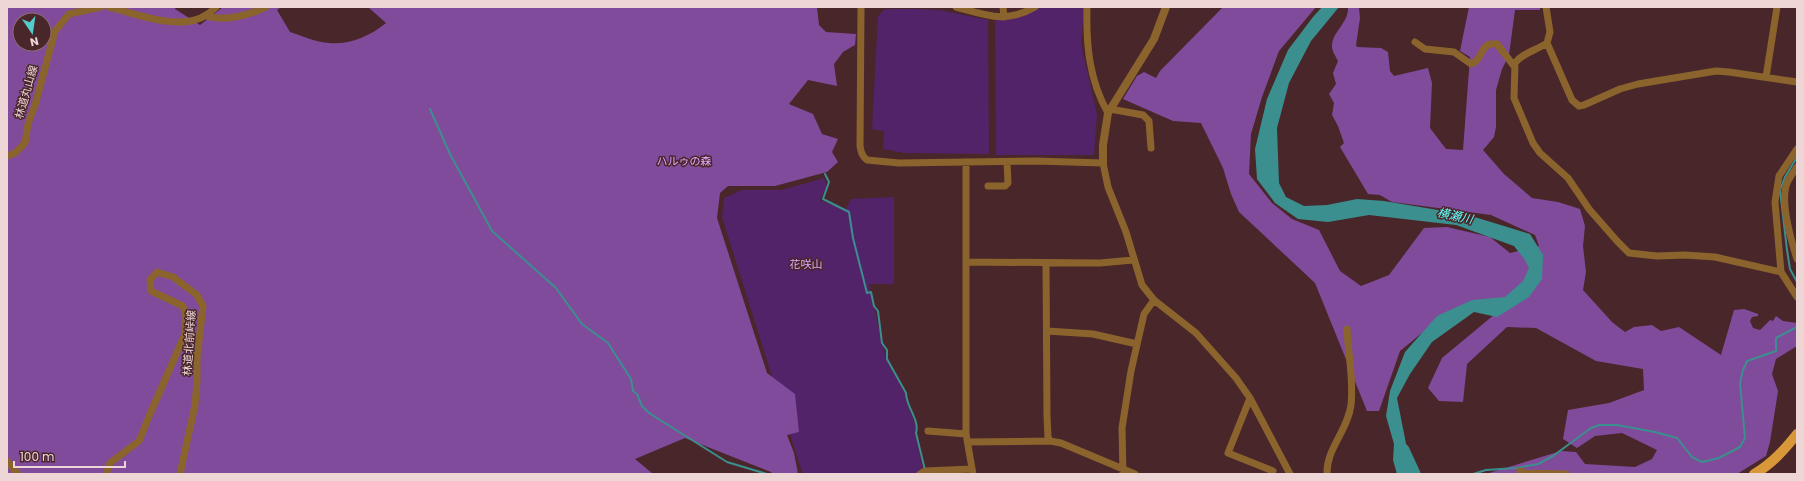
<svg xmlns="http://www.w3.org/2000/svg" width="1804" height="481" font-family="Poppins,'Noto Sans JP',sans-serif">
  <rect width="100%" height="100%" fill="#49262a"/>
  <path fill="#53236a" d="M1038,7H1084L1081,44L1097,115L1094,155H996L995,20C1014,20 1023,17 1038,7Z
    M885,9H917L939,10L988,20L989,154L905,153L883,149L884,131L872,129L878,16Z
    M824,178L827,186L820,200L845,210L851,199L894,197V284H869L886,359L905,394V398L916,427L915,433L924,474H803L802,472L722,217L724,198L742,190H782Z"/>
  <path fill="#804b9b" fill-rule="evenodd" d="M7,7H176L175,9L200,25L223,7H281L277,10L290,32C302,36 316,42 329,43C350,45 370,36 386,23L368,7H817L819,25L826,32L856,34L855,45L843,52L834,64L837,86L808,80L789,104L813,114L822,134L838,139L832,152L838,162L827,172L775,186H728L720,193L717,218L767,373L795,394L799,432L787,435L794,453L798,474H772L771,472L685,438L635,459L653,474H7ZM20,20H44V44H20Z
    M1223,7H1316L1279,51L1262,97L1251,134L1249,174L1272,203L1292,219L1319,230L1340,271L1361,286L1389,275L1424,228L1447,227L1490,237L1510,253L1539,246L1535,235L1491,215L1392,202L1380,195L1368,194L1340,147L1344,143L1338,126L1332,115L1334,103L1329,94L1336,84L1333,73L1338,61C1336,57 1332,51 1332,47C1331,32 1349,24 1348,7L1359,8L1360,18L1356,45L1357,47L1381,48L1388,52L1390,71L1394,76L1428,68L1432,83L1430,128L1446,149L1463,150L1470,57L1460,51L1469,7H1540V10H1515L1509,55L1502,69L1496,90V127L1494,137L1483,150L1504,174L1532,198L1558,202L1580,209L1585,226L1583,246L1586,272L1583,290L1612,322L1625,332L1634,327L1652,325L1661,331L1679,327L1721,355L1734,310L1744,309L1758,314V316L1752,317L1750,321L1753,328L1760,330L1770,320L1773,321L1776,316L1783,321L1797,323V346L1776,359L1772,374L1778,391L1770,442L1766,456L1737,474H1486L1561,451L1576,452L1585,464L1635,467L1652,459L1657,450L1622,433L1595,436L1577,448L1563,439L1568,410L1609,403L1644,390L1643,369L1596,361L1536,328L1507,327L1467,364L1463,402L1439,401L1428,388L1442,358L1495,314L1477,304L1428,328L1400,351L1379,411H1367L1315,283L1239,212L1231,194L1223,168L1201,123L1173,121L1123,99L1137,76L1144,72L1156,78L1160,71Z"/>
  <path fill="#3b8f8e" d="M1322,7H1339L1311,41L1289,83L1277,128L1279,183L1286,197L1304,206L1327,205L1357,199L1384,201L1468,215L1530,234L1543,255L1542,279L1529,297L1497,317L1474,312L1432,342L1410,374L1397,398L1412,474H1397L1393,460L1394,444L1386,416L1390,391L1405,352L1437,316L1472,300L1505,297L1523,281L1529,268L1525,260L1514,246L1456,225L1369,215L1328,222L1298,219L1275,203L1257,179L1255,149L1267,99L1288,50L1313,17Z"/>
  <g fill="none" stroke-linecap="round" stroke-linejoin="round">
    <path stroke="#3b8f8e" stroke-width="2" d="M430,109L450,154L492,231L556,288L582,324L608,343L631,379L633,391L637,394L642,406L649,413L727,462L767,474
      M1797,157L1785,177L1780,190L1787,250L1790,269L1797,282
      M825,174L829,182L823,199L849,212L853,238L867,293L871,292L874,306L878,311L882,343L887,350V359L906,393C906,407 920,420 916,433L925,470
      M1473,474L1486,470L1516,468L1538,464L1553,456L1591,428L1599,425H1617L1655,432L1677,438L1692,457L1702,462L1719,458L1740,447L1745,438L1740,383L1743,370L1747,361L1776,351V338L1797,327"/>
    <path stroke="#3b8f8e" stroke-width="13" d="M1403,450L1414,474"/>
    <path stroke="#8b642d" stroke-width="7" d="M109,7C136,14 181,32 206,15C210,13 213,10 216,7
      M861,7L860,146C861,152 862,156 867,160L899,163L1035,161L1103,163L1108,187L1126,232L1142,285L1154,300L1196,333L1236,378L1250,398L1290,474
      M956,7C986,15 1006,24 1035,7
      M1003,7L1004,17
      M1087,7C1086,44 1089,80 1108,113
      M1546,7L1550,32L1547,43L1572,100L1579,106L1584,105L1620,89L1638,84L1716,71L1729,72L1797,82
      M206,16C224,22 249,15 266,7
      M1415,42L1425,49L1454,52L1471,64C1484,60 1479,41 1497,44L1514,66
      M1547,43C1537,50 1522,53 1515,63L1514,98L1533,143L1540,153L1568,178L1589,209L1617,241L1629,253L1657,256L1685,255L1715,257L1781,272
      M1766,77L1777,7
      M1110,109L1143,115L1149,121L1151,148
      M1797,149L1779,176L1775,202L1781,272L1797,297
      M7,156L15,153L25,143L28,124L35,105L55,31L69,14L101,7
      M966,162V434L973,474
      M1797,167C1793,173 1788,179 1786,186C1781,205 1791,240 1797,259
      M988,186H1005L1008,183L1007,162
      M966,262L1100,263L1133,260
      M1046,263L1047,416L1048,437L1050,441
      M1047,331L1093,334L1137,344
      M1250,398L1228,453L1273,471
      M928,431L966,434
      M968,442L1050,441L1061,443L1135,474
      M7,461L18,474
      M1520,471L1524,473L1566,474
      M106,474L110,463L139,441L150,414L185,334L186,317L183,306L151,291L150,280L157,272L173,277L197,295L203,306L197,358V381L195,405L180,474
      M920,474L925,471L972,469
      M1123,474L1122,428L1131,371L1144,314L1154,300
      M1327,474C1326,449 1348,430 1351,405C1354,380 1348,354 1347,329"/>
    <path stroke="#8b642d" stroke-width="8" d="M1103,163V145L1108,113L1154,39L1166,7"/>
    <path stroke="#d89839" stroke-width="10" d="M1754,474C1772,464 1785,449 1797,434"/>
  </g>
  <g text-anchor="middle" stroke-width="3" stroke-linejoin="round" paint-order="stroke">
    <g font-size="11" fill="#eed6d7" stroke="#49262a">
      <text transform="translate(26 92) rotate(-74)" y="4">林道丸山線</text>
      <text transform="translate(189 343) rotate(-86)" y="4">林道北前峠線</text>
    </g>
    <g font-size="11" fill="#e0a8fe" stroke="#49262a">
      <text x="684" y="165">ハルゥの森</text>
      <text x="806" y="268">花咲山</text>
    </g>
    <g font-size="12" font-style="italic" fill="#60fffc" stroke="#49262a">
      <text transform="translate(1455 216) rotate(12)" y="4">横瀬川</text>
    </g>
  </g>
  <rect width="1804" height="481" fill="none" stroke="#eed6d7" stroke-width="16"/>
  <g transform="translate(32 32) rotate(167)"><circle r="19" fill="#49262a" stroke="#8b6c6f"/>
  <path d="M0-3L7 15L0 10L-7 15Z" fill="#53cdcb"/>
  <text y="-6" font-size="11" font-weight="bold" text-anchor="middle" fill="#eed6d7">N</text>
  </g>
  <path d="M14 461v6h111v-6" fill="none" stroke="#eed6d7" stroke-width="2"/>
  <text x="20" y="461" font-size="12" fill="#eed6d7" stroke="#49262a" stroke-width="3" paint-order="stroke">100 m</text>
</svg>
